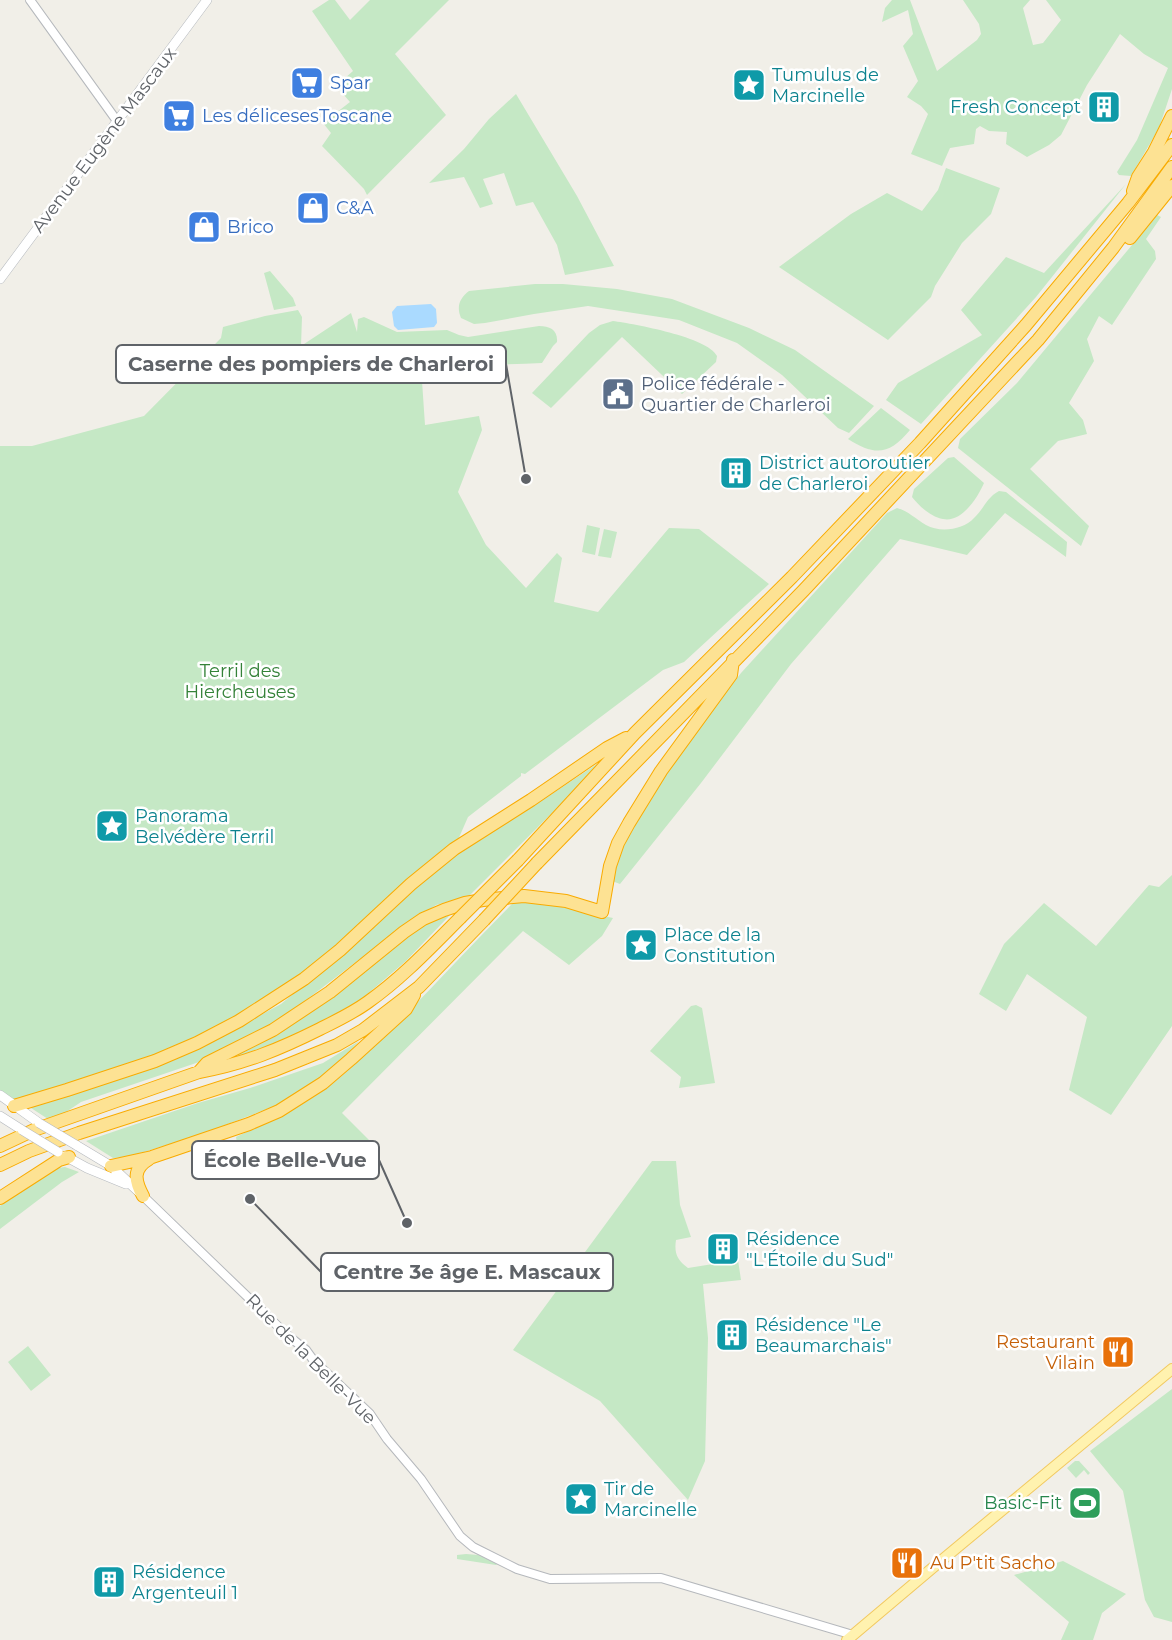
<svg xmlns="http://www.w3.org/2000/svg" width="1172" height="1640" font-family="Montserrat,sans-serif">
  <rect width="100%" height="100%" fill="#f1efe8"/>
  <path fill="#c5e8c5" d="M329,0H335L350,20L370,0H449L395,54L446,115L367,195L364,189L322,146L331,133L323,123L350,102L336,86L353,71L312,11Z
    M892,0H910L937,71L977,40L981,34L979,24L963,0H1030L1023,8L1033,45L1043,43L1061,20L1046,0H1172V89L1159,128L1131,176L1119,175L1117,172L1137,140L1168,68L1144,54L1120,34L1087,85L1061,135L1049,145L1027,157L1006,144L1007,132L989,131L980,126L976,129L974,144L950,148L942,166L911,154L928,114L921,106L907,97L918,81L903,46L913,34L908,10L882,22L885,8Z
    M516,94L577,196L614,266L565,275L557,245L533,202L516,206L504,173L483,179L493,204L480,208L464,177L429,183L464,149L489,119Z
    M946,168L1000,188L991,214L962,243L935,286L931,297L888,340L779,267L851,214L887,193L922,211L938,190Z
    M1126,184L1036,297L921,424L886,400L898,383L982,335L961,310L1006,257L1044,273Z
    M1157,215L1161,217L1146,239L1155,251L1156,259L1112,325L1099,316L1087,339L1094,361L1069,403L1083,420L1087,434L1058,441L1030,469L1089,526L1081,546L958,448L960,439L1017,383Z
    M270,271L293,298L296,306L274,310L264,273Z
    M535,284H563L617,289L672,299L749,328L795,350L874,406L849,433L838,428L782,375L737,343L679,320L588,306L534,314L485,323L474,324L461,318C456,306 460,298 469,291Z
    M298,310L302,317L301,346L351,313L357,332L358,319L364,317L397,332L447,330L459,335L468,337L539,326C550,326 558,330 557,342L553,346L542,363C488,365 427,367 374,383L422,381L425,425L479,416L482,430L458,492L486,545L526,588L557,553L562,558L554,602L598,612L669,528L699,529L769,584L684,662L663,670L525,774L521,773V776L468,817L454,849L340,950L197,1043L14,1106L0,1095V446H32L144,416L221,338L223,327L265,316Z
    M613,321C634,324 708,337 717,356L716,362L682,394L622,337L551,408L532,393L589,333L600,325Z
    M881,408L910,430C890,454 876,457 848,439Z
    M954,457L984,483C978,497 962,523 943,519C931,517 919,506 912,497L914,489L948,458Z
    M999,491L1006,492L1067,542L1066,557L1005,513L967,555L900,539L791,664L701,783L620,884L612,881L621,842L685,746L741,673L887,513L897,508C908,511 916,519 926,525C940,533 963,530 974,518C984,509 986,498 999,491Z
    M587,525L600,528L595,555L582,552Z
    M604,529L617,532L611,558L598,556Z
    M609,756L469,896L436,905L394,933L272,1026L199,1062L81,1102L66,1112L48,1119L31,1108L32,1104L205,1045L281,1004L363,936L398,903L458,852L523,813Z
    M1172,875V1026L1111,1115L1069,1090L1087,1017L1027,974L1006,1011L979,994L1004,944L1044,903L1096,946L1149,885L1159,887Z
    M514,902L548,904L613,918L602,936L569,965L523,931L342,1113L374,1145L364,1150L335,1154L238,1150L236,1137C265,1123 294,1111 321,1092C345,1076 365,1054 386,1034C430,991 471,945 514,902Z
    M450,915L406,961L357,1003L328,1020L292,1037L233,1058L231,1055L399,940L430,922Z
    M696,1005L702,1008L715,1083L679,1088L681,1077L650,1051L691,1006Z
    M359,1041L340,1062L310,1087L285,1102L202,1134L128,1157L113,1158L86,1141L198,1103L250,1088L323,1063Z
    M652,1161H676L680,1205L691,1237L676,1240C674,1253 677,1260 688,1268L738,1260L741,1280L703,1284L708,1338L705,1461L688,1500L600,1401L513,1350Z
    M65,1167L79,1172L62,1182L0,1229V1206C16,1193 45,1169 65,1167Z
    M28,1346L51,1375L31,1391L8,1362Z
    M1172,1389V1622L1154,1617L1145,1600L1123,1491L1090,1451Z
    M1075,1461H1079L1090,1473L1088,1475L1084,1470L1076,1478L1067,1468Z
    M466,1554L478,1555L497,1564L496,1565L457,1559V1555Z
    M1063,1561L1126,1594L1102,1613L1093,1640H1061L1069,1622L1014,1575Z"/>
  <path fill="#aadaff" d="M431,304L436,309L437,323L434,327L398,330L394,326L392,312L397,306Z"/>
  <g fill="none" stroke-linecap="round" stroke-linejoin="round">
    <g stroke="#b5b8bc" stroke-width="10">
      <path id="tertiary" d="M30,0L117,121
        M143,1196L286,1334L306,1350L314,1361L370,1414L387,1439L421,1479L460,1536L473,1547L517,1569L550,1579L661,1578L853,1635"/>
    </g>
    <g stroke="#b6babf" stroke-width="10">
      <path id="secondary" d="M0,279L207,0
        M0,1095L39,1123
        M0,1116L22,1130
        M76,1145L111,1166L141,1194
        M65,1156L87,1168L126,1184"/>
    </g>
    <g stroke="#f2c960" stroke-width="12">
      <path id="primary" d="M847,1640L936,1565L1172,1369"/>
    </g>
    <g stroke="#f9ab00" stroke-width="14">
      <path id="motorway" d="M1133,191L1138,177L1154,152L1172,116
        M1130,238L1172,186
        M518,860L635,733L792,577L920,443L1026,325L1128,203L1172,145
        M537,863L804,590L1038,340L1113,248L1172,167
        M199,1072L207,1063L273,1030L330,992L404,932L423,919L444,910L465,903L483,900L524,896L566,901L602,912L610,866L618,843L629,823L661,771L731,675L733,660
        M14,1106L67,1090L155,1061L197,1043L239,1021L304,979L340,950L411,884L454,849L531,800L607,748L626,738
        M0,1146L34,1130L199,1072C244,1064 280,1049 320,1029C336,1021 353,1013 368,1002C402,978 431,947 460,918
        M0,1165L29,1151L79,1133L275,1070L337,1045L363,1030L419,987L484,920
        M111,1166L152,1157L249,1124L279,1111L323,1083L351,1059L406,1009L414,995
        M143,1196C135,1181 132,1169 149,1159
        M0,1198L59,1160L69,1157"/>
    </g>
    <use href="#tertiary" stroke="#fff" stroke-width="8"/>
    <use href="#secondary" stroke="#fff" stroke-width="9"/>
    <use href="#primary" stroke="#fff2af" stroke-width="10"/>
    <use href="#motorway" stroke="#fde293" stroke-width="12"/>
    <g stroke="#b6babf" stroke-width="10" stroke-linecap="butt">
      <path id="secondary-bridge" d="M39,1123L76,1145
        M22,1130L58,1152"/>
    </g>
    <g stroke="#f9ab00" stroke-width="14" stroke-linecap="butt">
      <path id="motorway-bridge" d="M460,918L518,860
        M484,920L537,863"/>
    </g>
    <use href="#secondary-bridge" stroke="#fff" stroke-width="9"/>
    <use href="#motorway-bridge" stroke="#fde293" stroke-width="12"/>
  </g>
  <defs>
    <g id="supermarket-square" transform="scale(1.725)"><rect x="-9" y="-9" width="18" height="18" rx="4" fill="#3f7fe0" stroke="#fff"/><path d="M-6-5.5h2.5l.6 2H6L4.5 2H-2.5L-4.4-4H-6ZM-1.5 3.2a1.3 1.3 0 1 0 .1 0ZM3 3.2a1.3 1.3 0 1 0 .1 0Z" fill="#fff"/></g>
    <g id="sight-square" transform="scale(1.725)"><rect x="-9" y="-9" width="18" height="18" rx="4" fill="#0f9aa8" stroke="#fff"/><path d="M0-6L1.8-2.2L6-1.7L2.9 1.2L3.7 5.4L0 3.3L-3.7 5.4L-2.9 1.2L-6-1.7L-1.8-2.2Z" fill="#fff"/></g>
    <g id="building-square" transform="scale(1.725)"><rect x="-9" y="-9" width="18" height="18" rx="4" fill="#0f9aa8" stroke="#fff"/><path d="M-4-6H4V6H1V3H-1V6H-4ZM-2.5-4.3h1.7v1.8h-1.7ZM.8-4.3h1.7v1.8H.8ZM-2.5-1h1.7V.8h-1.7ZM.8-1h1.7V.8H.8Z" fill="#fff"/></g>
    <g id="shop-square" transform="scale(1.725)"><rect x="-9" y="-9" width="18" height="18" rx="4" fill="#3f7fe0" stroke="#fff"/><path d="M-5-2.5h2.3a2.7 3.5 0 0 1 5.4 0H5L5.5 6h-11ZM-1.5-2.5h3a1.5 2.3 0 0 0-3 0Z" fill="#fff"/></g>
    <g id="civic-square" transform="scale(1.725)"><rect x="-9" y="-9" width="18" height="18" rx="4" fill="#5c6f8a" stroke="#fff"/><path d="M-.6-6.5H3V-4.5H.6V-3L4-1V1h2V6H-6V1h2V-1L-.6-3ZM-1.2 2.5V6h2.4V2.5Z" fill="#fff"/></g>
    <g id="restaurant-square" transform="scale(1.725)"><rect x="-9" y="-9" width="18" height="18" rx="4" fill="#e8710a" stroke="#fff"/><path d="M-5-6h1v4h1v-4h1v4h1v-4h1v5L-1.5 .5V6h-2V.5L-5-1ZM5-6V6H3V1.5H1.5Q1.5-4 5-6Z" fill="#fff"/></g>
    <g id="stadium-square" transform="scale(1.725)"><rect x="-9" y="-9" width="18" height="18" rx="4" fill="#2e9e5b" stroke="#fff"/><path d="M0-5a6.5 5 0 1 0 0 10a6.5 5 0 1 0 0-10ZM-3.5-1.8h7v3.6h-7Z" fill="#fff"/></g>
  </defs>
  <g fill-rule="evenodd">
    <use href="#supermarket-square" x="307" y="83"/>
    <use href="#sight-square" x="749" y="85"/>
    <use href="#building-square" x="1104" y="107"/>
    <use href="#supermarket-square" x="179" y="116"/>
    <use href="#shop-square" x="313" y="208"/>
    <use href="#shop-square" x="204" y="227"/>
    <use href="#civic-square" x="618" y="394"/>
    <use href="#building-square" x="736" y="473"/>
    <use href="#sight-square" x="112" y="826"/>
    <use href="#sight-square" x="641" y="945"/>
    <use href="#building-square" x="723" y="1249"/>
    <use href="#building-square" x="732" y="1335"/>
    <use href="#restaurant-square" x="1118" y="1352"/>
    <use href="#sight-square" x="581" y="1499"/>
    <use href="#stadium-square" x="1085" y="1503"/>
    <use href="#restaurant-square" x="907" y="1563"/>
    <use href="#building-square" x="109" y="1582"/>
  </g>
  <g text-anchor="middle" stroke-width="5" stroke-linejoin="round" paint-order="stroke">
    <g font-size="18" fill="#0d838f" stroke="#fff" text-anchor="start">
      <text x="772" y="81">Tumulus de<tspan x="772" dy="21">Marcinelle</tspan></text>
      <text x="1081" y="113" text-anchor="end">Fresh Concept</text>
      <text x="759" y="469">District autoroutier<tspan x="759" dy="21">de Charleroi</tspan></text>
      <text x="135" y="822">Panorama<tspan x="135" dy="21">Belvédère Terril</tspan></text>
      <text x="664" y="941">Place de la<tspan x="664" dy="21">Constitution</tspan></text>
      <text x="746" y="1245">Résidence<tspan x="746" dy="21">"L'Étoile du Sud"</tspan></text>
      <text x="755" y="1331">Résidence "Le<tspan x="755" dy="21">Beaumarchais"</tspan></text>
      <text x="604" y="1495">Tir de<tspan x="604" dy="21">Marcinelle</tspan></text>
      <text x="132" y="1578">Résidence<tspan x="132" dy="21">Argenteuil 1</tspan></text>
    </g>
    <g font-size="18" fill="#366cbe" stroke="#fff" text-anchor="start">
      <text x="330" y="89">Spar</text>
      <text x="202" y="122">Les délicesesToscane</text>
      <text x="336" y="214">C&amp;A</text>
      <text x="227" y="233">Brico</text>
    </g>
    <g font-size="18" fill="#5f6368" stroke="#fff">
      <text transform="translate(104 140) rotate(-53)" y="6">Avenue Eugène Mascaux</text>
      <text transform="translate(311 1359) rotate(45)" y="6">Rue de la Belle-Vue</text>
    </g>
    <g font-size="18" fill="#4e5e75" stroke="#fff" text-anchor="start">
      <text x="641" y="390">Police fédérale -<tspan x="641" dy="21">Quartier de Charleroi</tspan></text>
    </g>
    <g font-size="18" fill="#348238" stroke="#fff">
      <text x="240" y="677">Terril des<tspan x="240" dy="21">Hiercheuses</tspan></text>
    </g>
    <g font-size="18" fill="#c56008" stroke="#fff" text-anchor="end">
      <text x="1095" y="1348">Restaurant<tspan x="1095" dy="21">Vilain</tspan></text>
      <text x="930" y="1569" text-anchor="start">Au P'tit Sacho</text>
    </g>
    <g font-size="18" fill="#27864d" stroke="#fff" text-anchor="end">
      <text x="1062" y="1509">Basic-Fit</text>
    </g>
  </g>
  <path fill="none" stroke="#5f6368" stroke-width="2" d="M526 479L506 364M407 1223L379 1160M250 1199L321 1272"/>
  <g fill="#5f6368" stroke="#fff" stroke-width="2">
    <circle cx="526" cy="479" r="6"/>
    <circle cx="407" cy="1223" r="6"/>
    <circle cx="250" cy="1199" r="6"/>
  </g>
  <g fill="#fff" stroke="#5f6368" stroke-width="2">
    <rect x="116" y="345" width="390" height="38" rx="6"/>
    <rect x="192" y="1141" width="187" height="38" rx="6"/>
    <rect x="321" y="1253" width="292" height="38" rx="6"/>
  </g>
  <g font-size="20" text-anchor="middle" font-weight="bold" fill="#5f6368">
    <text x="311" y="371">Caserne des pompiers de Charleroi</text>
    <text x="285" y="1167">École Belle-Vue</text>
    <text x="467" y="1279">Centre 3e âge E. Mascaux</text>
  </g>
</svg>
